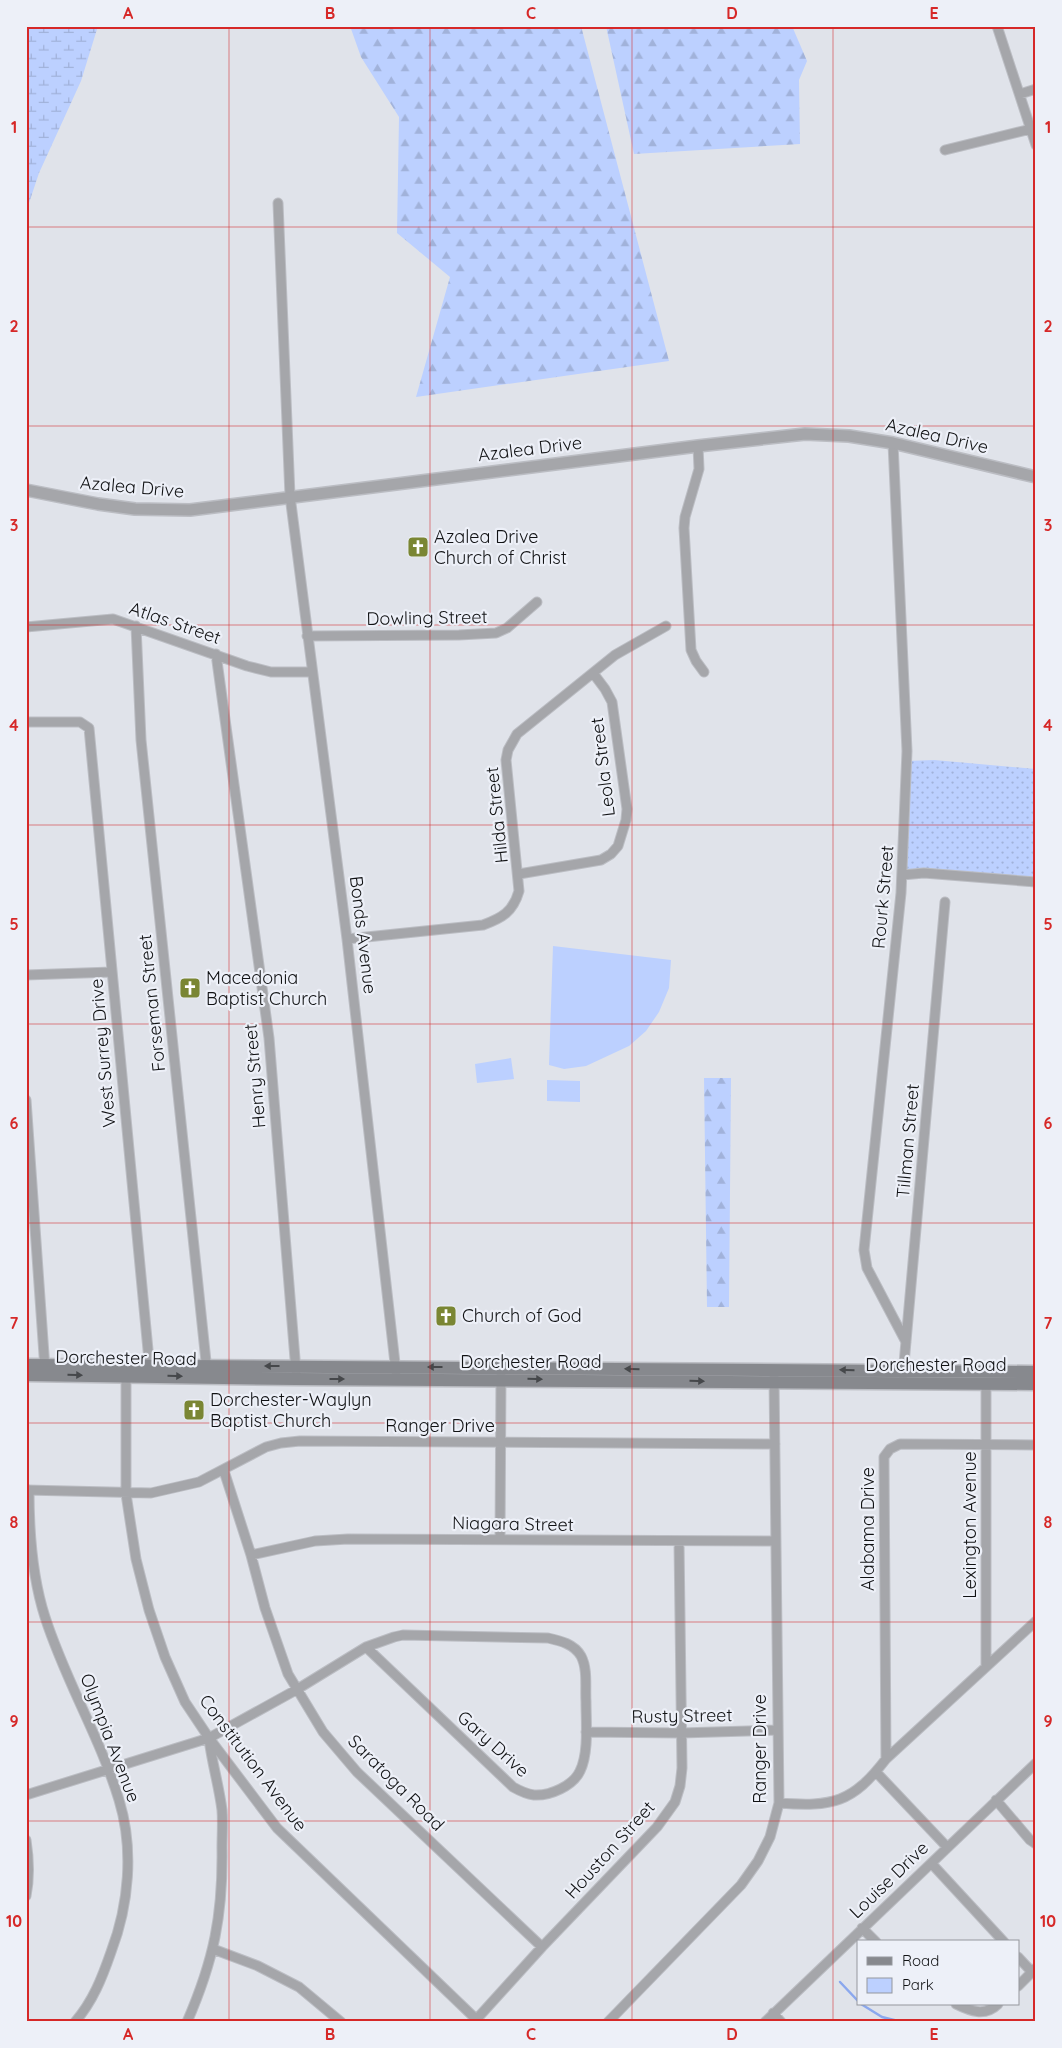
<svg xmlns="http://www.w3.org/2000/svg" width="1062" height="2048" font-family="Quicksand,sans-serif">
  <defs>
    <pattern id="grass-dots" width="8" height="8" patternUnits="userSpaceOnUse" patternTransform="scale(1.25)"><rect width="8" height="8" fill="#bcd0ff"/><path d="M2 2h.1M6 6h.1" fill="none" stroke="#a1b2da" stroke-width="1.8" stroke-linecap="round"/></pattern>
    <pattern id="forest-firs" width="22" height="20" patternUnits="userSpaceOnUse" patternTransform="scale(1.25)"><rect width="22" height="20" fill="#bcd0ff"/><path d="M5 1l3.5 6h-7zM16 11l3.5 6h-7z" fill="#a1b2da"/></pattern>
    <pattern id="wetland-marsh" width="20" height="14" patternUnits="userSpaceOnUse" patternTransform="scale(1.25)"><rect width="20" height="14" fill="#bcd0ff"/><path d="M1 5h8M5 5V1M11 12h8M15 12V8" fill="none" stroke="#a1b2da"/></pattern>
  </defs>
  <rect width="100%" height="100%" fill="#e0e3ea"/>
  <path fill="url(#grass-dots)" d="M934,760L1036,769V882L902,875L907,761Z"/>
  <path fill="url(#forest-firs)" d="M350,26H581L669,361L416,397L450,277L397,233L399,117L361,57Z
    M606,26H792L807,61L799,80L800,144L634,154Z
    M704,1078H731L729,1307H707Z"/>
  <path fill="url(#wetland-marsh)" d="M26,26H98L81,81L39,173L26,212Z"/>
  <path fill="#bcd0ff" d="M553,946L671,960L669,988L659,1012L646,1031L629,1046L586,1066L564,1069L549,1065Z
    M511,1058L514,1079L477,1083L475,1064Z
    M547,1080L580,1081V1102L547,1101Z"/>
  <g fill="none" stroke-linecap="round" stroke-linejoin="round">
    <path stroke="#8ba8ee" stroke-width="2.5" d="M840,1982L858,2001
      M861,2004L882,2017L902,2022"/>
    <g stroke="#bbbdc3" stroke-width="11">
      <path id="minor" d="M997,26L1036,145
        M1020,94L1036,89
        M945,150L1031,129
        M278,203L290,496L347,939L396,1372
        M893,443L907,751L901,893L864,1250L867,1268L906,1342
        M698,446L699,469L685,517L684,528L691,650L696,661L704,672
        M136,626L141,740L207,1371
        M26,627L113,619L247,666L271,672H312
        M307,636L459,635L496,633L507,628L537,602
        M216,654L269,1038L296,1371
        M26,722H80L89,728L150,1371
        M519,874L601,860L611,854L618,846L626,820L627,809L612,702L605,689L593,673
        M902,875L924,873L1036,882
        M347,939L483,925C502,918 513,912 519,891L506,760L508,750L517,734L615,655L666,626
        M26,975L112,972
        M26,1100L45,1369
        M126,1372V1494L136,1559L149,1610L165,1657L185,1702L209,1738L277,1828L479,2022
        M903,1375L945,902
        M224,1471L251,1555L265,1608L288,1674L323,1732L357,1772L542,1947
        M26,1490L151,1493L199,1482L266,1447L281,1443L300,1441L775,1444
        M29,1490C29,1533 32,1577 45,1617C65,1680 100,1737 119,1800C134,1849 129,1905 111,1952C102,1978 93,2001 75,2022
        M500,1539L501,1375
        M251,1555L315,1541L348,1539L776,1541
        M986,1667V1383
        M586,1732L681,1733L778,1730
        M886,1759L884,1457L890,1449L900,1444L1036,1445
        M876,1772L947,1847
        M26,1795L209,1738L296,1690L366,1647L394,1637L403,1635L548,1638C561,1641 574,1644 581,1656C588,1669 585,1688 586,1702C586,1722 589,1753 580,1771C573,1786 550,1796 534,1795C526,1794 520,1791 513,1787L366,1647
        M996,1800L1030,1840L1036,1844
        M779,1803C833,1807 852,1803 886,1759L1036,1621
        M26,1840C29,1859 30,1876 26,1896
        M932,1864L1004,1942
        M862,1928L876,1942
        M213,1949L258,1966L299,1987L341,2022
        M1018,1957L1031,1971
        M1018,1986L1036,1968
        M956,2004C970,2011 985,2017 998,2004
        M773,2013L781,2022
        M187,2022C214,1960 223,1915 222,1848C222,1836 223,1822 222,1810C219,1786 212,1763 209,1739
        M474,2022L542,1947L657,1827L675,1802L680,1786L682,1768L679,1542
        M608,2022L741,1885L758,1861L770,1837L779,1803L774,1377
        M765,2022L1036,1763"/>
    </g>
    <g stroke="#bbbdc3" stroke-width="14">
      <path id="tertiary" d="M26,490L98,504L135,509L190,510L698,446L805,434L849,436L893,443L1036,477"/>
    </g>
    <g stroke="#bbbdc3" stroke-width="15">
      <path id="secondary" d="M26,1365L1036,1372
        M26,1375L296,1379L1036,1384"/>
    </g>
    <use href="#minor" stroke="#a5a6aa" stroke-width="9"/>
    <use href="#tertiary" stroke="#a5a6aa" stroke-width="11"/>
    <use href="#secondary" stroke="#87898e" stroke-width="12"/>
  </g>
  <defs><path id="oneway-solid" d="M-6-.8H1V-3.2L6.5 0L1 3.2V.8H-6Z" transform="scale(1.25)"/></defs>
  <g fill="#46484b">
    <use href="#oneway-solid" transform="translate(272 1366) rotate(-180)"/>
    <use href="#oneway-solid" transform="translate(435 1367) rotate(-180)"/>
    <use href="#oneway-solid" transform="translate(632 1369) rotate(-179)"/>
    <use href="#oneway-solid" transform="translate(847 1370) rotate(-179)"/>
    <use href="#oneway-solid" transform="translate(75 1375) rotate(1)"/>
    <use href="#oneway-solid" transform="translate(175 1376) rotate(1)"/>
    <use href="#oneway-solid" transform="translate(337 1379)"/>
    <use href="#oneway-solid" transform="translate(535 1379) rotate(1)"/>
    <use href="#oneway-solid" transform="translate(697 1381) rotate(1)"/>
  </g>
  <path fill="none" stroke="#d62828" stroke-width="1" stroke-opacity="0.55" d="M229,26V2022M430,26V2022M632,26V2022M833,26V2022M26,227H1036M26,426H1036M26,625H1036M26,825H1036M26,1024H1036M26,1223H1036M26,1423H1036M26,1622H1036M26,1821H1036"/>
  <defs>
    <g id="church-square" transform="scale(1.125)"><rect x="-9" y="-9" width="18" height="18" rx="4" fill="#7a8633" stroke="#edf0f8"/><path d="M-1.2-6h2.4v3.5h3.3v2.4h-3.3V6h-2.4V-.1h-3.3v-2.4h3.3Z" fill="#fff"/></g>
  </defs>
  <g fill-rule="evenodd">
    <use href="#church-square" x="418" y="547"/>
    <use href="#church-square" x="190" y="988"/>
    <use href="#church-square" x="446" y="1316"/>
    <use href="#church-square" x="194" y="1410"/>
  </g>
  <g text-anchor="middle" stroke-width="4.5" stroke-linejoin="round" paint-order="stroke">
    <g font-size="18" fill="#111214" stroke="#edf0f8">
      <text transform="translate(937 436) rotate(13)" y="6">Azalea Drive</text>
      <text transform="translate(530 449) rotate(-7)" y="6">Azalea Drive</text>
      <text transform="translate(132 487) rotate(5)" y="6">Azalea Drive</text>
      <text transform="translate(427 618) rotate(-1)" y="6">Dowling Street</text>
      <text transform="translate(175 623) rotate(19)" y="6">Atlas Street</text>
      <text transform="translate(603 767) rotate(-97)" y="6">Leola Street</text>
      <text transform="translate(497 815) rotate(-96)" y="6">Hilda Street</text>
      <text transform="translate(883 897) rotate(-85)" y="6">Rourk Street</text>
      <text transform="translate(363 935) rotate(83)" y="6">Bonds Avenue</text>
      <text transform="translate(152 1003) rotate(-96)" y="6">Forseman Street</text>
      <text transform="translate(103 1053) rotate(-95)" y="6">West Surrey Drive</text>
      <text transform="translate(255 1076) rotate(-95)" y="6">Henry Street</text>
      <text transform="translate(908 1141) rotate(-85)" y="6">Tillman Street</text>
      <text transform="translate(126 1358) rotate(1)" y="6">Dorchester Road</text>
      <text x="531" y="1368">Dorchester Road</text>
      <text x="936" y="1371">Dorchester Road</text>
      <text x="440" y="1432">Ranger Drive</text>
      <text transform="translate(513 1524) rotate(1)" y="6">Niagara Street</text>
      <text transform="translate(970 1525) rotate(-90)" y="6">Lexington Avenue</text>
      <text transform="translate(868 1529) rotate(-90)" y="6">Alabama Drive</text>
      <text transform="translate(682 1716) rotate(-1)" y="6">Rusty Street</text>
      <text transform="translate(110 1738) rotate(69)" y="6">Olympia Avenue</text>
      <text transform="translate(493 1744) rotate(42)" y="6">Gary Drive</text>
      <text transform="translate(760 1749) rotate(-90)" y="6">Ranger Drive</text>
      <text transform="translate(253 1763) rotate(53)" y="6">Constitution Avenue</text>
      <text transform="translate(396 1783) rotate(45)" y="6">Saratoga Road</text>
      <text transform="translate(610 1850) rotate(-48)" y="6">Houston Street</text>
      <text transform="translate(889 1880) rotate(-44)" y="6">Louise Drive</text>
    </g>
    <g font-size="18" fill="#111214" stroke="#edf0f8" text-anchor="start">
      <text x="434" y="543">Azalea Drive<tspan x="434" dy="21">Church of Christ</tspan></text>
      <text x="206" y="984">Macedonia<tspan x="206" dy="21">Baptist Church</tspan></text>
      <text x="462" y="1322">Church of God</text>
      <text x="210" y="1406">Dorchester-Waylyn<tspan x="210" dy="21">Baptist Church</tspan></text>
    </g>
  </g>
  <rect width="1062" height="2048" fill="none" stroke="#edf0f8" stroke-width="55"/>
  <rect x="857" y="1940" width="162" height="65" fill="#edf0f8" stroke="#95979d"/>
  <rect x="867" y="1957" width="25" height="8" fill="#87898e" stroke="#95979d"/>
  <text x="902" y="1966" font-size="15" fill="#111214">Road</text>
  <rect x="867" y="1978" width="25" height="15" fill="#bcd0ff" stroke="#95979d"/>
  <text x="902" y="1990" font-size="15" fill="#111214">Park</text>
  <rect x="28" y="28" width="1006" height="1992" fill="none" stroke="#d62828" stroke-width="2"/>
  <g font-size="16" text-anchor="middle" font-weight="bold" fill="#d62828">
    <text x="128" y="19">A</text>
    <text x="330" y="19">B</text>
    <text x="531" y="19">C</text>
    <text x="732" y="19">D</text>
    <text x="934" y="19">E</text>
    <text x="14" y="133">1</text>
    <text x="1048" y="133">1</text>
    <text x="14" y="332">2</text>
    <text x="1048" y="332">2</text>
    <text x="14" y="531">3</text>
    <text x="1048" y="531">3</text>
    <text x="14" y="731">4</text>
    <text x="1048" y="731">4</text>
    <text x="14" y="930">5</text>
    <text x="1048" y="930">5</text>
    <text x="14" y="1129">6</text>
    <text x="1048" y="1129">6</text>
    <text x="14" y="1329">7</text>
    <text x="1048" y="1329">7</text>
    <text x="14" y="1528">8</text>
    <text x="1048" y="1528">8</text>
    <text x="14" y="1727">9</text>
    <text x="1048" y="1727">9</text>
    <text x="14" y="1927">10</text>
    <text x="1048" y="1927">10</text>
    <text x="128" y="2040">A</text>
    <text x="330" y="2040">B</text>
    <text x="531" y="2040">C</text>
    <text x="732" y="2040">D</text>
    <text x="934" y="2040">E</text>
  </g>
</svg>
